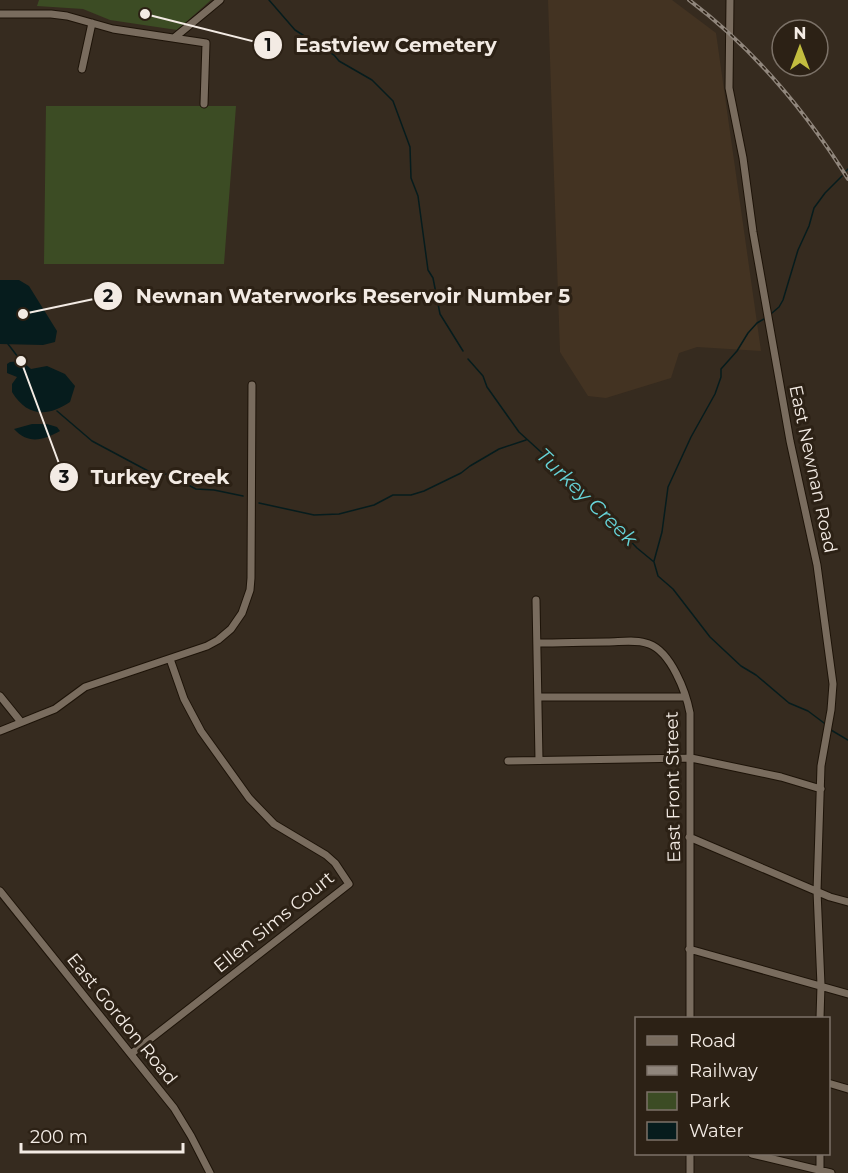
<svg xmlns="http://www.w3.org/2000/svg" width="848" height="1173" font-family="Montserrat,sans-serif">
  <rect width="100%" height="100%" fill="#362b1f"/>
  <path fill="#433322" d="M548,0H672L716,33L761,351L697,347L679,353L671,378L606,398L588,396L560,352Z"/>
  <path fill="#3c4c24" d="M39,0H211L177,30L110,20L83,9L37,6Z
    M46,106H236L224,264H44Z"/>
  <path fill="#061c1d" d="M0,280H19L29,286L57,331L55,342L43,345L0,344Z
    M22,361L31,369L47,366L65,374L75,386L70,402C48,417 27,417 12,392V384L17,377L7,373V364L10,362Z
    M32,424H47L57,427L60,431C44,440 28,445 14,429Z"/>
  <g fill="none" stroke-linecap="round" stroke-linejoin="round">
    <path stroke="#061c1d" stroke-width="1.5" d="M269,0L295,30L334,55L339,61L372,80L393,101L410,147L411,178L418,196L428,270L433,278L440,314L463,351
      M846,171L848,169
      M772,313L779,307L783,300L798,250L809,226L814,208L825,193L842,176
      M8,344L21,361
      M468,359L483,376L487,387L519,432L552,462L562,468L602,508L615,525L637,548L654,562L658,576L673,589L710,637L741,666L756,675L789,703L808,711L824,723
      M57,411L92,441L150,472L158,475L167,474L196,489L214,490L243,496
      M259,503L314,515L339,514L374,505L393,495H411L424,491L461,473L470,466L499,449L526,440
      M654,561L662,532L668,487L691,437L715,394L721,377V369L737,351L748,333L757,323L764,319
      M831,730L848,740"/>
    <g stroke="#1d1308" stroke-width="9">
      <path id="minor" d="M730,0L729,88L743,158L753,232L790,441L817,565L833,684L831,710L821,766L817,891L821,985L820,1018
        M0,14H51L67,16L113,29L206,43L204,104
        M174,38L220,0
        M82,69L92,23
        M536,600L539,760
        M538,643C561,643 584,642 607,642C620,642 637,639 649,644C671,652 686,692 690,713V1018
        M0,696L21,722
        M539,697H685
        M0,731L55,709L85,687L207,646L218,640L231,629L242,613L250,590L251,578L252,385
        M508,761L691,758L781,777L821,789
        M689,837L830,897L848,902
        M0,891L174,1108L191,1136L210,1173
        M689,949L848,994
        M131,1054L349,884L335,863L326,855L274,824L249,798L201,731L184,699L170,659
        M828,1083L848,1089
        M752,1154L831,1173
        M820,1154V1173
        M690,1173V1154"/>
    </g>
    <use href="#minor" stroke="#796c5e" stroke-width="7"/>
    <g stroke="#90867c" stroke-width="4">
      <path id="rail" d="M689,0C754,49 805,110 848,179"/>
    </g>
    <use href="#rail" stroke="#2c2115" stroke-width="1.5" stroke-dasharray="4.5" stroke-linecap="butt"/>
  </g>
  <g text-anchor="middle" stroke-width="6" stroke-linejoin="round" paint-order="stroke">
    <g font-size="18" fill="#f3ebe4" stroke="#2c2115">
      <text transform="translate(813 469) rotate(78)" y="6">East Newnan Road</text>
      <text transform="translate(673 787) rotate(-91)" y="6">East Front Street</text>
      <text transform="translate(274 922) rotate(-39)" y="6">Ellen Sims Court</text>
      <text transform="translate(122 1019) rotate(51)" y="6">East Gordon Road</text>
    </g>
    <g font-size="20" font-style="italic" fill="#66d4d9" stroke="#2c2115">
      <text transform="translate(587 497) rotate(44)" y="7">Turkey Creek</text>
    </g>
  </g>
  <path fill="none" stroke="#f3ebe4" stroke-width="2" d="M145 14L268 45M23 314L108 296M21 361L64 477"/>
  <g fill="#f3ebe4" stroke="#2c2115" stroke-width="2">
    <circle cx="145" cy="14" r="6"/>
    <circle cx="23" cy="314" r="6"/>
    <circle cx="21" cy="361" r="6"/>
    <circle cx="268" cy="45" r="15"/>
    <circle cx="108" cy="296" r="15"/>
    <circle cx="64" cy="477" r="15"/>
  </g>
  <g font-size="18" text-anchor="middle" font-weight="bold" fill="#111">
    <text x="268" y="51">1</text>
    <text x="108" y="302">2</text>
    <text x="64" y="483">3</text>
  </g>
  <g font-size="20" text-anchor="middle" font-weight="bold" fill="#f3ebe4" stroke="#2c2115" stroke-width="6" stroke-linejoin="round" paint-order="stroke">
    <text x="396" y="52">Eastview Cemetery</text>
    <text x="353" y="303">Newnan Waterworks Reservoir Number 5</text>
    <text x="160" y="484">Turkey Creek</text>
  </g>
  <rect x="635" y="1017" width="195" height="138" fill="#2c2115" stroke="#7c7268" stroke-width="1.5"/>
  <rect x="647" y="1036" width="30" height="9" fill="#796c5e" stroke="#7c7268" stroke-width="1.5"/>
  <text x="689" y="1047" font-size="18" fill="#f3ebe4">Road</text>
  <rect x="647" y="1066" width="30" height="9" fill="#90867c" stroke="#7c7268" stroke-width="1.5"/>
  <text x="689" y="1077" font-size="18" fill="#f3ebe4">Railway</text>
  <rect x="647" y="1092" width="30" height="18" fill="#3c4c24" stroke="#7c7268" stroke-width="1.5"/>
  <text x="689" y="1107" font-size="18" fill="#f3ebe4">Park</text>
  <rect x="647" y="1122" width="30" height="18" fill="#061c1d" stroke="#7c7268" stroke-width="1.5"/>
  <text x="689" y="1137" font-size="18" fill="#f3ebe4">Water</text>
  <g transform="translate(800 48)"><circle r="28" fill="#2c2115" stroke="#7c7268" stroke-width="1.5"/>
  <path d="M0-4.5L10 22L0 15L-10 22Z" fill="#c3bd3f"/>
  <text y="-9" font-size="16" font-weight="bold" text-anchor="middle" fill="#f3ebe4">N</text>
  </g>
  <path d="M21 1143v9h162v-9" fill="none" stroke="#f3ebe4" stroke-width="3"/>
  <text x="30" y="1143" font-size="18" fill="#f3ebe4" stroke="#2c2115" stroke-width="4.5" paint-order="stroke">200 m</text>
</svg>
